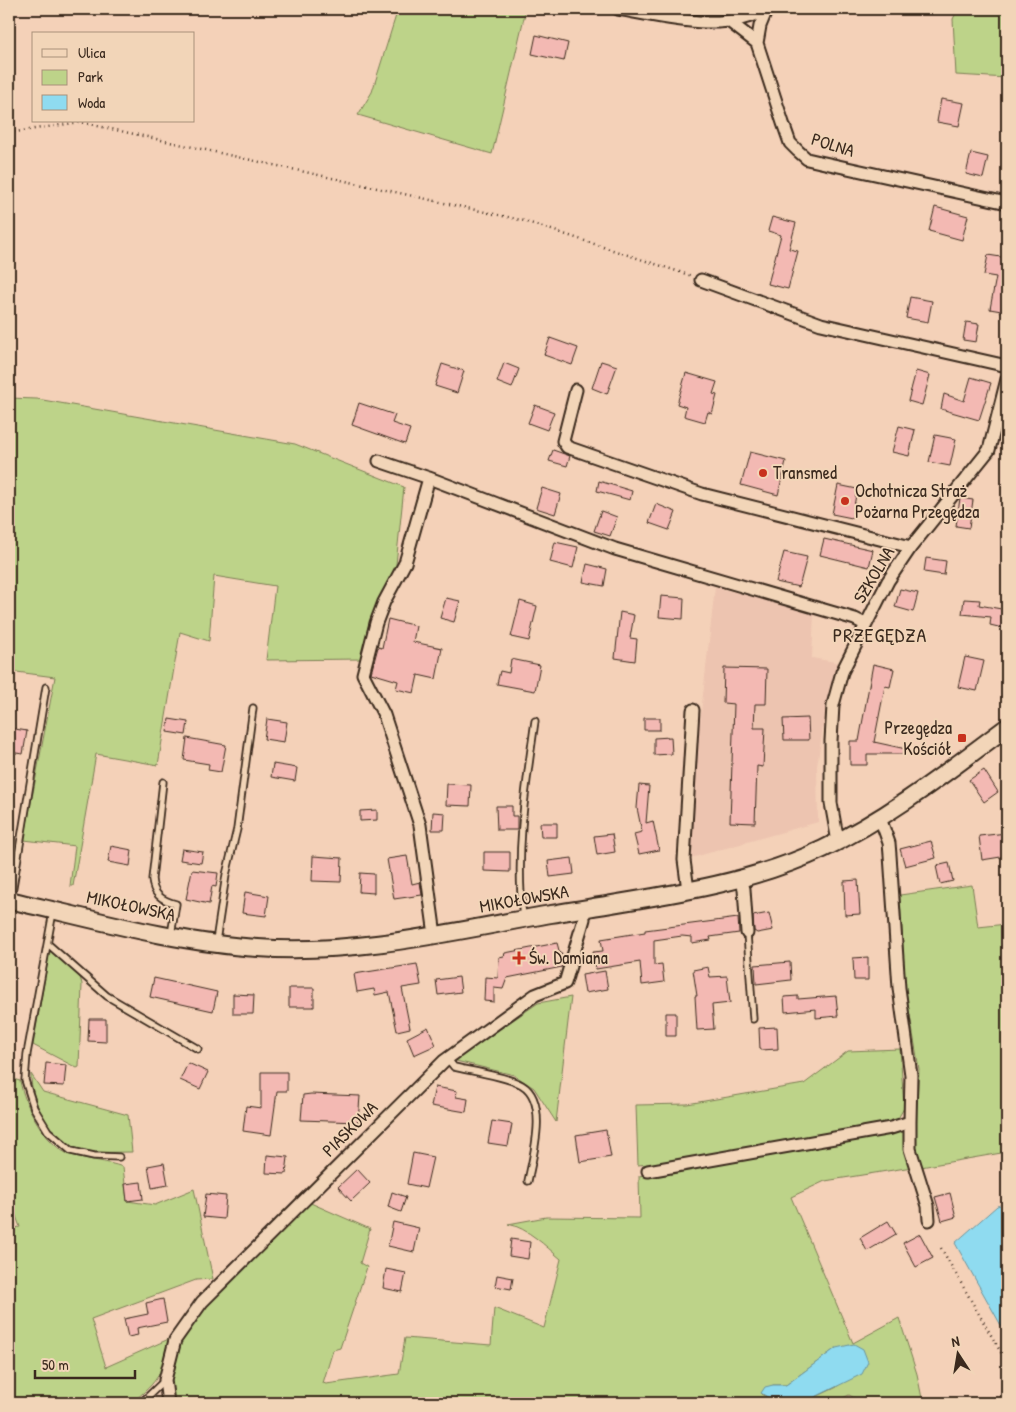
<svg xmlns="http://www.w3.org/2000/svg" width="1016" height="1412" font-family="'Patrick Hand',sans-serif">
  <rect width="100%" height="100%" fill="#f4d1b8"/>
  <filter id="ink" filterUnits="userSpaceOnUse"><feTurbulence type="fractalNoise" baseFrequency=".02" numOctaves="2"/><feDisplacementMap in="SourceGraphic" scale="10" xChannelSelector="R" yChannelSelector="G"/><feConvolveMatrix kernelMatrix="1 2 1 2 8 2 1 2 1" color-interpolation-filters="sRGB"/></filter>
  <g filter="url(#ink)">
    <path fill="#edc4b0" d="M715,587L814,612L812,658L841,663L829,690L817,766L818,822L691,858L696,758Z"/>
    <path fill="#bdd389" stroke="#7c7e54" d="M398,9H526L492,154L358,115L372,92Z
      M958,9H1007V78L956,75L953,19Z
      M9,398L37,399L295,444L404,487L395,574L363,659L266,660L275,586L214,576L209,641L180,632L158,765L96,754L73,886H70L75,846L24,840L55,677L9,671Z
      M972,885L978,927L1007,924V1152L915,1168V1133L919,1069L905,986L900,895Z
      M50,949L80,977L82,984L79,1067L77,1068L33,1045Z
      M571,997L556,1122L534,1088L514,1075L456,1061L468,1051L538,1003Z
      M900,1049L904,1108L896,1122L673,1162L638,1165L636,1105L687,1104L804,1084L848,1051Z
      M31,1074L43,1092L128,1115L132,1152C113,1152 92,1154 74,1147C49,1137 30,1099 31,1074Z
      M9,1078L20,1081C24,1104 46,1147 71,1155C88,1160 106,1161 123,1167L127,1201L155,1205L194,1189L213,1279L196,1280L91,1319L106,1367L171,1338C162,1373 160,1380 131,1403H9V1229L20,1227L9,1197Z
      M902,1130L906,1136L912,1167L825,1181L791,1197L853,1343L899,1318L917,1374L923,1403H864L849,1395L833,1403H803L837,1387L836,1348L786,1385H773L761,1394L777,1403H172L170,1381L182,1340L208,1303L306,1201L370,1229L360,1263L367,1267L340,1348L333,1350L323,1383L326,1384L399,1374L405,1338L491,1345L494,1308L544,1328L561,1259C545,1246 528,1228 508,1224L546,1217L640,1218L639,1176Z"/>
    <path fill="#8fdbf0" stroke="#6d949c" d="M1007,1203V1336L955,1243L997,1206Z
      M854,1344L863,1349L868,1362L862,1374L803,1403H777L761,1393L765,1387L773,1385H786L836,1348Z"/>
    <path fill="#f3b9b3" stroke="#3b2a1e" d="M536,35L568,43L564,61L532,54Z
      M941,99L964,103L959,126L937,122Z
      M971,153L988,157L983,178L966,174Z
      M935,207L968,216L962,240L929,231Z
      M772,217L796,223L789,249L798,251L788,289L768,284L781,235L768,231Z
      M988,255L1007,258V312L990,309L996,277L984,275Z
      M910,297L932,301L928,322L906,318Z
      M966,322L979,324L976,342L963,340Z
      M550,338L578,348L572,365L544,355Z
      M601,361L617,366L607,394L592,388Z
      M504,363L519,369L512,388L497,382Z
      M442,364L464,371L457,393L435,386Z
      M916,371L930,375L922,405L908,401Z
      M686,373L717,382L713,394L717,395L712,414L708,412L705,422L684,416L686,407L677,404Z
      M971,377L991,383L979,420L941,409L944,394L964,401Z
      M359,403L395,415L392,423L410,429L405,444L352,425Z
      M535,405L554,412L547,430L528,423Z
      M899,426L915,430L909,456L892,452Z
      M935,435L956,439L950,466L929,462Z
      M553,450L570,456L567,466L549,461Z
      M750,452L786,461L778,495L741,485Z
      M599,481L632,491L630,500L597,491Z
      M838,485L857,489L852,518L832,514Z
      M542,488L561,494L555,514L536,508Z
      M960,498L973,500L969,528L956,526Z
      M656,504L676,512L669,530L649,523Z
      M601,511L617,517L610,536L594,531Z
      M824,539L873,550L869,567L820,555Z
      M555,542L578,547L573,568L550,562Z
      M784,552L807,557L799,587L776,582Z
      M926,558L946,561L944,575L924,572Z
      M587,564L607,569L604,586L583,582Z
      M900,589L918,593L913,612L895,607Z
      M661,596L684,598L683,619L659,617Z
      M446,598L460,601L454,622L440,618Z
      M964,599L980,600L979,605L1007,610V629L990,625L991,617L962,614Z
      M520,601L537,606L529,641L511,637Z
      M620,612L634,615L630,638L637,639L635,661L615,658Z
      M388,619L416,626L413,642L442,648L436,679L418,675L414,693L396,689L398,681L371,673L378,647L382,648Z
      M965,657L984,661L977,691L958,687Z
      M511,659L540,665L535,691L497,684L500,671L509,673Z
      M873,664L894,669L890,687L885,686L874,742L906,749L905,754H867V765H850V741H859Z
      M724,668L767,669L766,704H755L754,728H765L763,767L757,766L755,823L730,822L734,704L723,703Z
      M644,718H660V730H644Z
      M808,718L809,740H784L783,719Z
      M169,719L188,722L186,735L167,732Z
      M267,719L287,722L284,742L264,739Z
      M9,728L27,731L23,754L9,752Z
      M671,737L672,754L654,755V738Z
      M187,738L226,745L221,772L208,770L209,764L184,760Z
      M273,764L297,768L295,781L271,777Z
      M984,770L998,792L984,802L969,780Z
      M447,784L471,785L470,806L446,805Z
      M639,785L649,786L646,823L653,821L659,850L639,854L634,834L642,832L637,808Z
      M496,806H512V816H517V830H497Z
      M377,810V820L360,821V811Z
      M433,812L445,813L444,830H432Z
      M540,823H557V837H541Z
      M1007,833V856L982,860L979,836Z
      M612,834L615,852L597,855L594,836Z
      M931,841L936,858L905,866L900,849Z
      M111,846L132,850L130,866L108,862Z
      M182,849L203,852L201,863L180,860Z
      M484,852H510V872L484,871Z
      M313,856L342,858L341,882L312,881Z
      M407,856L412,884L420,882L422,895L394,899L387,859Z
      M572,858L574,874L550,877L548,861Z
      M949,863L953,881L940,884L936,866Z
      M192,870L218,873L216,887L212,886L209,904L186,899Z
      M360,873L374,874V893L359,892Z
      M858,880L860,914L845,915L844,881Z
      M245,892L269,896L266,916L242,913Z
      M769,913L773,930L757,933L754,931L753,916Z
      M738,918L739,933L710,937L711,940L692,943V937L682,936L654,940V965L662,964L664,982L642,985L640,962L596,969L593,952L603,951L601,939L645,932V930Z
      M557,943L560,954H562V967L507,978L503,989L494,988V1002L484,1001L485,977L498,978L499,957L504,956L505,953Z
      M868,957V980H854L853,958Z
      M790,962L791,980L756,984L755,965Z
      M417,964L421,985L402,988L410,1028L397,1031L389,992L375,995L374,989L357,992L354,974Z
      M708,967L710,977L727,976L730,1003L712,1005L714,1029L697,1030L695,996H697L693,970Z
      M605,971L608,989L585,993L582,975Z
      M459,977L461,992L438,995L436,980Z
      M154,978L217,992L213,1011L150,997Z
      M289,988H314V1007H289Z
      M233,994L254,995L253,1014H233Z
      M798,996V999L836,996L838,1016L816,1018V1009L785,1012L784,997Z
      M666,1013H676V1036H666Z
      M89,1019H106V1042L88,1041Z
      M428,1027L436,1045L414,1055L407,1038Z
      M777,1027L778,1049L760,1050L759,1028Z
      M46,1063L66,1065L64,1086L44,1085Z
      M188,1063L208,1072L200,1089L180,1080Z
      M261,1072H287V1091H277L271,1135L243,1131L246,1106L261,1108Z
      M435,1087L457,1091L456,1097L468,1099L466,1112L431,1106Z
      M311,1094L360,1096L358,1122L301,1120L303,1095Z
      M492,1121L512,1124L508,1146L488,1143Z
      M606,1130L611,1157L580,1162L576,1135Z
      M413,1153L433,1157L426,1188L407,1184Z
      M267,1155L288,1157L286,1174L266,1173Z
      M164,1163L168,1185L152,1188L148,1166Z
      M357,1169L370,1183L351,1201L338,1187Z
      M141,1182L143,1199L127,1201L125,1184Z
      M392,1192L406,1197L401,1212L388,1207Z
      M950,1193L956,1217L942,1221L935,1197Z
      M206,1194L226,1196L224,1219L203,1217Z
      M888,1221L896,1234L867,1251L860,1238Z
      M393,1222L419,1228L414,1252L388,1246Z
      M920,1234L933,1258L916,1267L903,1243Z
      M511,1239L530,1242L528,1259L509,1256Z
      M386,1269L406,1273L402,1292L383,1288Z
      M497,1275L513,1278L511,1289L495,1286Z
      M163,1299L167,1322L137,1328L138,1335L128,1337L124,1319L148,1314L146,1303Z"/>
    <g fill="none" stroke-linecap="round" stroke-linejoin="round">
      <g stroke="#3b2a1e" stroke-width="9">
        <path id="lane" d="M163,782L152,879C153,894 161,900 176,904L171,935
          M11,899L46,687
          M53,912L27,1054L25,1080L34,1108L48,1131L71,1151L94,1156L119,1157
          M523,917C515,853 526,785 535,721
          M747,933L753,1019
          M216,941L226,875L237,829L253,708
          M48,944L107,996L198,1049
          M447,1058L454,1067C471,1071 509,1077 522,1085C549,1101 533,1156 528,1181
          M141,1403L165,1380"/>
      </g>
      <g stroke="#3b2a1e" stroke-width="15">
        <path id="street" d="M618,9C665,17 723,34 766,9
          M767,9L760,26L757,43L783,123L790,143L798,151L807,159L820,162L1007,203
          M730,22L757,43
          M701,280L821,324L1007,366
          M576,390L563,441L567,447L702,494L911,547
          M379,461L429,478
          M838,842L831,803V741L833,705L842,672L888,581L911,547L989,450L1007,379
          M741,878L744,889L747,933
          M688,890L684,860L693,710
          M435,935L420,825L384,715L363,674L376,623L384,602L405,563L429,478L615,549L855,619L865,624
          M910,1122V1149L928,1206L929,1220
          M648,1171L891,1128L910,1122L911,1075L899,988L890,855L889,843L880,818
          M168,1403L165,1380L175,1340L202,1302L444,1061L535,995L565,983L584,919L583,909"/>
      </g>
      <g stroke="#3b2a1e" stroke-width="20">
        <path id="secondary" d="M9,900C89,918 176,943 258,948C357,955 454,931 551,914C642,898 738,889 823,849C890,817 948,771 1007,727"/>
      </g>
      <path stroke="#3b2a1e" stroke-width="2.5" stroke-dasharray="1 4" stroke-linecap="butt" d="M9,133L80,122L521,220L692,276
        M941,1248L1007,1363"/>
      <use href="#lane" stroke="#f2d5b8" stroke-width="5.5"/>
      <use href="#street" stroke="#f2d5b8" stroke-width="11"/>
      <use href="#secondary" stroke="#f2d5b8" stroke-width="16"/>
    </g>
  </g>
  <g fill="#c8321e" stroke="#f2d5b8" stroke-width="2">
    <circle cx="763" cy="473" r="5"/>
    <circle cx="845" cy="501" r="5"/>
    <rect x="957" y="733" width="10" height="10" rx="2.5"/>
    <path d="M516.5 950.5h5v5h5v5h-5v5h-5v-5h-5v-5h5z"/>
  </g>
  <g text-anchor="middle" stroke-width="4" stroke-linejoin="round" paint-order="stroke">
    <g font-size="18" fill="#3b2a1e" stroke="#f2d5b8">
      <text transform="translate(833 145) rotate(17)" y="6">POLNA</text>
      <text transform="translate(874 575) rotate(-59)" y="6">SZKOLNA</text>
      <text transform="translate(524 899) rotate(-10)" y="6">MIKOŁOWSKA</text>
      <text transform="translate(131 906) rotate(12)" y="6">MIKOŁOWSKA</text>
      <text transform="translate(350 1129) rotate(-45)" y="6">PIASKOWA</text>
    </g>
    <g font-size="18" fill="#3b2a1e" stroke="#f2d5b8" text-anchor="start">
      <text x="773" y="479">Transmed</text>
      <text x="855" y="497">Ochotnicza Straż<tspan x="855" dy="21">Pożarna Przegędza</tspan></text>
      <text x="952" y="734" text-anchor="end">Przegędza<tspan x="952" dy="21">Kościół</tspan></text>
      <text x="529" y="964">Św. Damiana</text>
    </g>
    <g font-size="20" letter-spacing="1" fill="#3b2a1e" stroke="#f2d5b8">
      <text x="880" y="642">PRZEGĘDZA</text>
    </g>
  </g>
  <rect width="1016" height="1412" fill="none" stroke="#f2d5b8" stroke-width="30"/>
  <rect x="15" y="15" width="986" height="1382" fill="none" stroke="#3b2a1e" stroke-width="2" filter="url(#ink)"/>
  <rect x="32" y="32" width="162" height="90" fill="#f2d5b8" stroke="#a9917a"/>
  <rect x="42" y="49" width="25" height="8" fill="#f2d5b8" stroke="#a9917a"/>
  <text x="78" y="58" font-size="15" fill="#3b2a1e">Ulica</text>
  <rect x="42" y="70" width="25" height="15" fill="#bdd389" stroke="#a9917a"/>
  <text x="78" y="82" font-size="15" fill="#3b2a1e">Park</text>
  <rect x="42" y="95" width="25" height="15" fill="#8fdbf0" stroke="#a9917a"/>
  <text x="78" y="108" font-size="15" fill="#3b2a1e">Woda</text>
  <g transform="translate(958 1354) rotate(348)" stroke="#f2d5b8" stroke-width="4" paint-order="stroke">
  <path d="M0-4L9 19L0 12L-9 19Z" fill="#3b2a1e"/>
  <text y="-8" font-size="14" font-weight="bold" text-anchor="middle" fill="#3b2a1e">N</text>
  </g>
  <path d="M35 1370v8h100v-8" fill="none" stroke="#3b2a1e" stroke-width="2.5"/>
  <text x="42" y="1370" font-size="15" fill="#3b2a1e" stroke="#f2d5b8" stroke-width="4" paint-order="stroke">50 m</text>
</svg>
